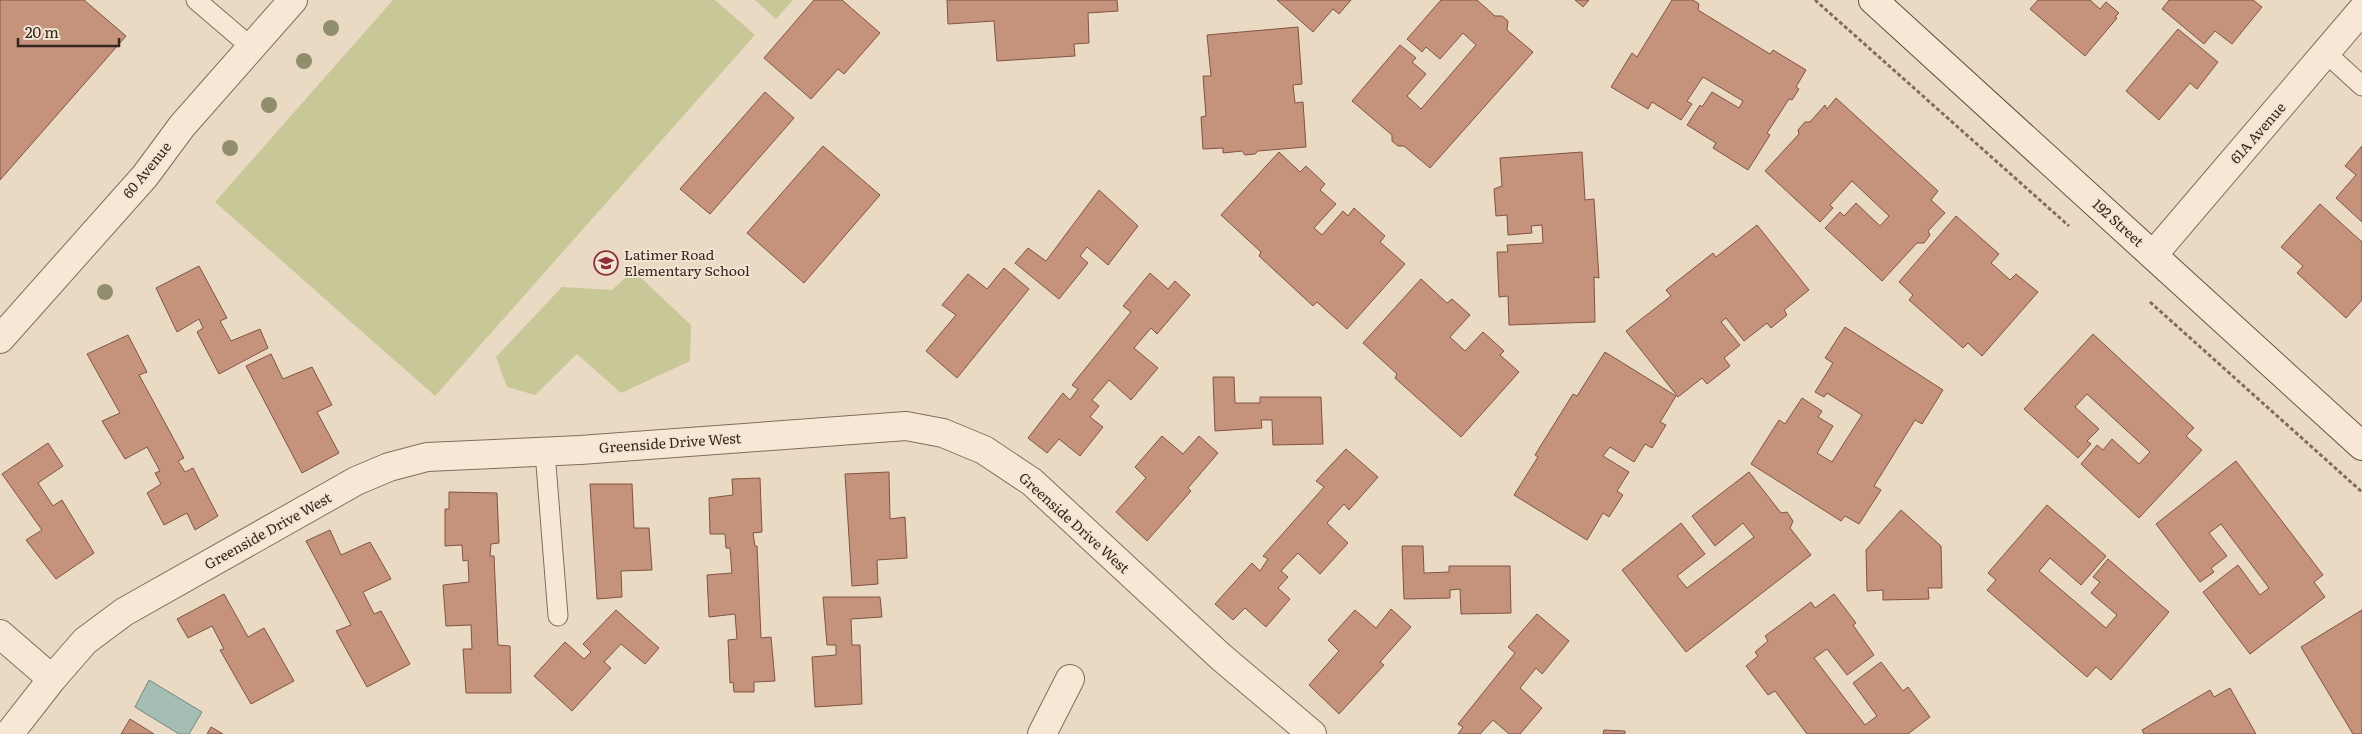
<svg xmlns="http://www.w3.org/2000/svg" width="2362" height="734" font-family="Literata,serif">
  <rect width="100%" height="100%" fill="#eadac3"/>
  <path fill="#c7c798" d="M393,0H715L755,35L435,396L215,202Z
    M755,0H793L776,19Z
    M639,276L691,325L690,361L621,393L577,354L535,395L507,387L496,357L562,287L612,290L625,278Z"/>
  <path fill="#a5bdb3" stroke="#6d8a80" d="M149,680L202,712L189,734H179L135,707Z"/>
  <path fill="#c5927c" stroke="#805443" d="M0,0H84L126,36L0,180Z
    M814,0H842L880,33L844,74L838,69L811,99L764,58Z
    M947,0H1117L1118,11L1088,13L1089,43L1074,44L1075,56L997,61L994,21L948,24Z
    M1277,0H1351L1339,14L1333,9L1313,32Z
    M1441,0H1477L1495,16H1502L1508,21L1507,30L1533,52L1430,168L1404,146H1398L1392,141V135L1352,101L1400,45L1416,58L1412,62L1426,74L1407,96L1421,109L1476,45L1463,33L1440,59L1426,47L1422,52L1407,39Z
    M1575,0H1589L1583,7Z
    M1672,0H1693L1699,4L1698,10L1770,54L1773,50L1806,70L1796,87L1799,89L1792,100L1789,99L1767,133L1770,135L1748,170L1713,148L1716,143L1687,125L1700,105L1702,107L1712,92L1739,108L1743,101L1703,77L1687,101L1692,104L1681,120L1652,102L1648,109L1611,87L1632,53L1637,57Z
    M2038,0H2090L2100,9L2106,2L2119,13L2115,17L2117,18L2085,56L2030,9Z
    M2169,0H2253L2262,7L2232,44L2215,31L2204,44L2162,9Z
    M1298,27L1302,84L1293,85L1295,103L1303,102L1306,147L1258,151L1255,154L1245,155L1242,151L1223,153V148L1203,149L1201,117L1206,116L1203,76H1211L1207,35Z
    M2178,29L2218,62L2197,89L2190,83L2159,120L2126,91Z
    M765,92L794,118L710,214L680,189Z
    M1836,98L1938,191L1931,200L1945,213L1928,231L1930,235L1924,243H1917L1882,281L1825,228L1840,212L1844,216L1856,203L1880,226L1889,216L1852,181L1830,205L1833,208L1820,222L1765,171L1799,134L1798,130L1805,122H1810L1825,105L1827,109Z
    M823,146L880,195L804,283L747,233Z
    M2362,146V222L2336,198L2356,175L2345,166Z
    M1279,152L1300,172L1306,166L1325,184L1320,190L1336,204L1314,228L1322,235L1343,211L1348,216L1354,208L1385,236L1380,242L1405,264L1347,329L1317,302L1313,306L1259,256L1261,252L1221,215Z
    M1582,152L1585,200L1594,199L1599,278L1594,277L1595,322L1509,325L1508,296L1499,297L1497,252H1508L1507,245L1543,243L1542,225L1531,226L1532,233L1508,235L1507,215L1496,216L1494,189L1502,186L1500,158Z
    M1099,190L1138,226L1108,265L1087,247L1080,256L1088,263L1059,299L1015,263L1028,248L1046,261Z
    M2320,204L2362,242V300L2346,318L2297,273L2303,266L2281,247Z
    M1956,216L1999,254L1991,263L2010,280L2016,274L2038,292L1982,356L1968,343L1963,348L1909,300L1913,295L1899,282Z
    M1757,225L1809,290L1784,310L1787,315L1771,328L1767,323L1744,341L1726,318L1721,322L1740,345L1724,358L1730,366L1707,384L1702,378L1678,397L1626,331L1671,296L1666,290L1713,253L1716,257Z
    M199,266L227,318L220,321L231,341L260,329L268,348L219,374L197,332L203,328L199,319L177,332L156,288Z
    M1004,268L1029,289L957,378L926,351L956,315L942,305L968,274L987,289Z
    M1150,273L1168,289L1175,281L1190,295L1157,334L1151,328L1134,348L1158,368L1131,400L1109,380L1092,400L1099,406L1090,417L1103,427L1080,456L1059,439L1047,453L1028,438L1063,393L1070,400L1078,389L1072,385L1131,312L1123,306Z
    M1421,279L1447,303L1452,299L1470,315L1450,337L1465,351L1483,332L1504,351L1500,355L1519,372L1461,437L1395,378L1397,374L1363,343Z
    M1845,327L1943,390L1922,424L1915,420L1874,486L1881,490L1859,524L1845,516L1841,521L1751,464L1779,420L1785,424L1802,398L1822,411L1818,417L1833,426L1817,453L1832,462L1862,415L1827,393L1824,397L1815,392L1833,363L1825,358Z
    M2093,334L2194,428L2186,436L2202,450L2139,518L2081,464L2097,445L2103,450L2112,439L2139,464L2150,452L2087,394L2075,407L2099,429L2087,441L2091,444L2078,458L2024,409Z
    M128,335L147,372L139,375L184,458L178,461L185,472L193,468L218,516L195,530L187,513L164,525L147,493L161,484L155,473L160,471L147,447L125,459L102,421L120,413L87,354Z
    M1605,352L1676,396L1660,422L1666,425L1652,448L1645,444L1634,462L1610,447L1603,456L1629,472L1617,491L1623,495L1609,517L1603,513L1587,540L1514,495L1538,457L1535,455L1573,394L1577,396Z
    M271,354L283,379L312,367L332,405L317,412L339,453L302,473L246,366Z
    M1213,377H1234L1235,403H1260V397H1321L1323,444L1273,445L1272,420H1261L1262,428L1215,431Z
    M1162,436L1183,454L1199,436L1218,453L1188,488L1191,491L1147,541L1116,512L1146,478L1135,467Z
    M48,443L63,466L38,483L53,506L62,500L94,553L56,579L26,540L42,530L2,474Z
    M1346,449L1378,477L1349,510L1344,504L1327,523L1348,543L1320,574L1298,553L1281,571L1288,577L1278,588L1290,599L1266,627L1245,608L1233,620L1215,604L1252,563L1260,571L1268,559L1263,556L1324,487L1316,481Z
    M2236,461L2323,575L2314,582L2325,597L2250,654L2203,592L2238,565L2260,595L2269,588L2221,524L2209,533L2227,556L2211,568L2214,572L2200,582L2156,524Z
    M889,472L890,519L905,517L907,558L877,560L878,584L852,586L845,474Z
    M1749,472L1781,513L1787,512L1793,521L1790,528L1811,555L1686,652L1622,570L1681,523L1705,554L1677,576L1687,588L1754,537L1743,523L1715,546L1692,516Z
    M760,478L762,532L753,533L755,546H757L761,638L771,637L775,681L754,682V692H734L733,682L730,683L728,640L737,639L735,614L709,617L707,575L732,573L730,548H726L725,534H710L709,498L733,495L732,479Z
    M590,484H632L634,528H649L652,570L621,571L622,597L597,599Z
    M449,492L497,493L499,543L491,544L490,556H494L498,645L510,646L511,693H466L463,649H472L471,625L446,626L443,585L469,582L468,560L463,561L462,545L445,546V509H449Z
    M2047,505L2106,556L2081,585L2050,558L2039,571L2106,628L2117,615L2091,593L2100,582L2093,577L2108,559L2169,612L2111,680L2096,667L2087,677L1987,590L1996,580L1988,573Z
    M1901,510L1941,546L1942,588H1928L1929,599L1883,600V590L1867,591L1866,550Z
    M330,530L341,555L370,542L391,579L363,592L374,614L381,611L410,664L367,687L336,631L351,625L306,541Z
    M1402,546H1423L1424,573L1449,572V566H1510L1511,613L1461,614L1460,589L1450,590V598L1404,599Z
    M224,594L248,637L264,628L294,681L251,704L220,650L224,649L212,626L188,638L177,619Z
    M1834,594L1856,623L1853,625L1874,655L1847,675L1827,649L1814,658L1865,725L1877,716L1853,683L1881,662L1903,691L1908,687L1930,717L1908,734H1807L1775,691L1768,695L1746,666L1758,656L1755,652L1768,641L1765,636L1811,602L1815,608Z
    M823,597H880L882,617L851,619L852,645H860L862,704L815,707L812,657L836,655V645H827Z
    M1391,609L1411,627L1380,662L1384,665L1339,714L1309,685L1339,651L1328,640L1355,610L1376,628Z
    M616,610L659,648L645,664L621,644L604,662L611,668L572,711L534,676L565,642L584,659L591,652L583,644Z
    M2362,610V734H2353L2301,647Z
    M1537,614L1569,641L1542,674L1536,668L1520,688L1542,708L1520,734H1509L1493,720L1480,734H1458L1463,727L1458,724L1515,653L1508,647Z
    M2230,688L2256,734H2144L2142,730L2210,690L2214,697Z
    M130,719L154,734H121Z
    M211,727L223,734H207Z
    M1604,730L1625,731V734H1603Z"/>
  <g fill="none" stroke-linecap="round" stroke-linejoin="round">
    <g stroke="#836c5b" stroke-width="21">
      <path id="service" d="M196,0L251,47
        M2326,53L2362,86
        M545,452L558,616"/>
    </g>
    <g stroke="#836c5b" stroke-width="30">
      <path id="minor" d="M2153,255L2362,10
        M0,634L52,679L85,641L124,612L356,481L389,467L427,457L580,450L906,426L943,433L984,450L1032,482L1221,657L1312,734
        M9,734L52,679
        M1042,734L1070,679"/>
    </g>
    <g stroke="#836c5b" stroke-width="30">
      <path id="tertiary" d="M0,339L145,176L182,126L293,0"/>
    </g>
    <g stroke="#654d3e" stroke-width="30">
      <path id="secondary" d="M1873,0L2362,446"/>
    </g>
    <path stroke="#836c5b" stroke-width="3" stroke-dasharray="4 2.5" stroke-linecap="butt" d="M1815,0L2069,226
      M2150,302L2362,492"/>
    <use href="#service" stroke="#f6e8d5" stroke-width="19"/>
    <use href="#minor" stroke="#f6e8d5" stroke-width="28"/>
    <use href="#tertiary" stroke="#f6e8d5" stroke-width="28"/>
    <use href="#secondary" stroke="#f6e8d5" stroke-width="28"/>
  </g>
  <g fill="#918e6d">
    <circle cx="331" cy="28" r="8"/>
    <circle cx="304" cy="61" r="8"/>
    <circle cx="269" cy="105" r="8"/>
    <circle cx="230" cy="148" r="8"/>
    <circle cx="105" cy="292" r="8"/>
  </g>
  <defs>
    <g id="school-ring" transform="scale(1.25)"><circle r="9.5" fill="#f2e5d2" stroke="#8d303b" stroke-width="1.5"/><path d="M0-5L7-2L0 1L-7-2ZM-4 1L0 2.5L4 1V4Q0 6-4 4Z" fill="#8d303b"/></g>
  </defs>
  <g fill-rule="evenodd">
    <use href="#school-ring" x="606" y="263"/>
  </g>
  <g text-anchor="middle" stroke-width="4" stroke-linejoin="round" paint-order="stroke">
    <g font-size="14" fill="#34261e" stroke="#f2e5d2">
      <text transform="translate(2258 133) rotate(-49)" y="5">61A Avenue</text>
      <text transform="translate(147 170) rotate(-51)" y="5">60 Avenue</text>
      <text transform="translate(2118 223) rotate(42)" y="5">192 Street</text>
      <text transform="translate(670 443) rotate(-4)" y="5">Greenside Drive West</text>
      <text transform="translate(1074 523) rotate(42)" y="5">Greenside Drive West</text>
      <text transform="translate(268 531) rotate(-29)" y="5">Greenside Drive West</text>
    </g>
    <g font-size="14" fill="#34261e" stroke="#f2e5d2" text-anchor="start">
      <text x="624" y="260">Latimer Road<tspan x="624" dy="16">Elementary School</tspan></text>
    </g>
  </g>
  <path d="M18 38v8h101v-8" fill="none" stroke="#34261e" stroke-width="2.5"/>
  <text x="25" y="38" font-size="15" fill="#34261e" stroke="#f2e5d2" stroke-width="4" paint-order="stroke">20 m</text>
</svg>
